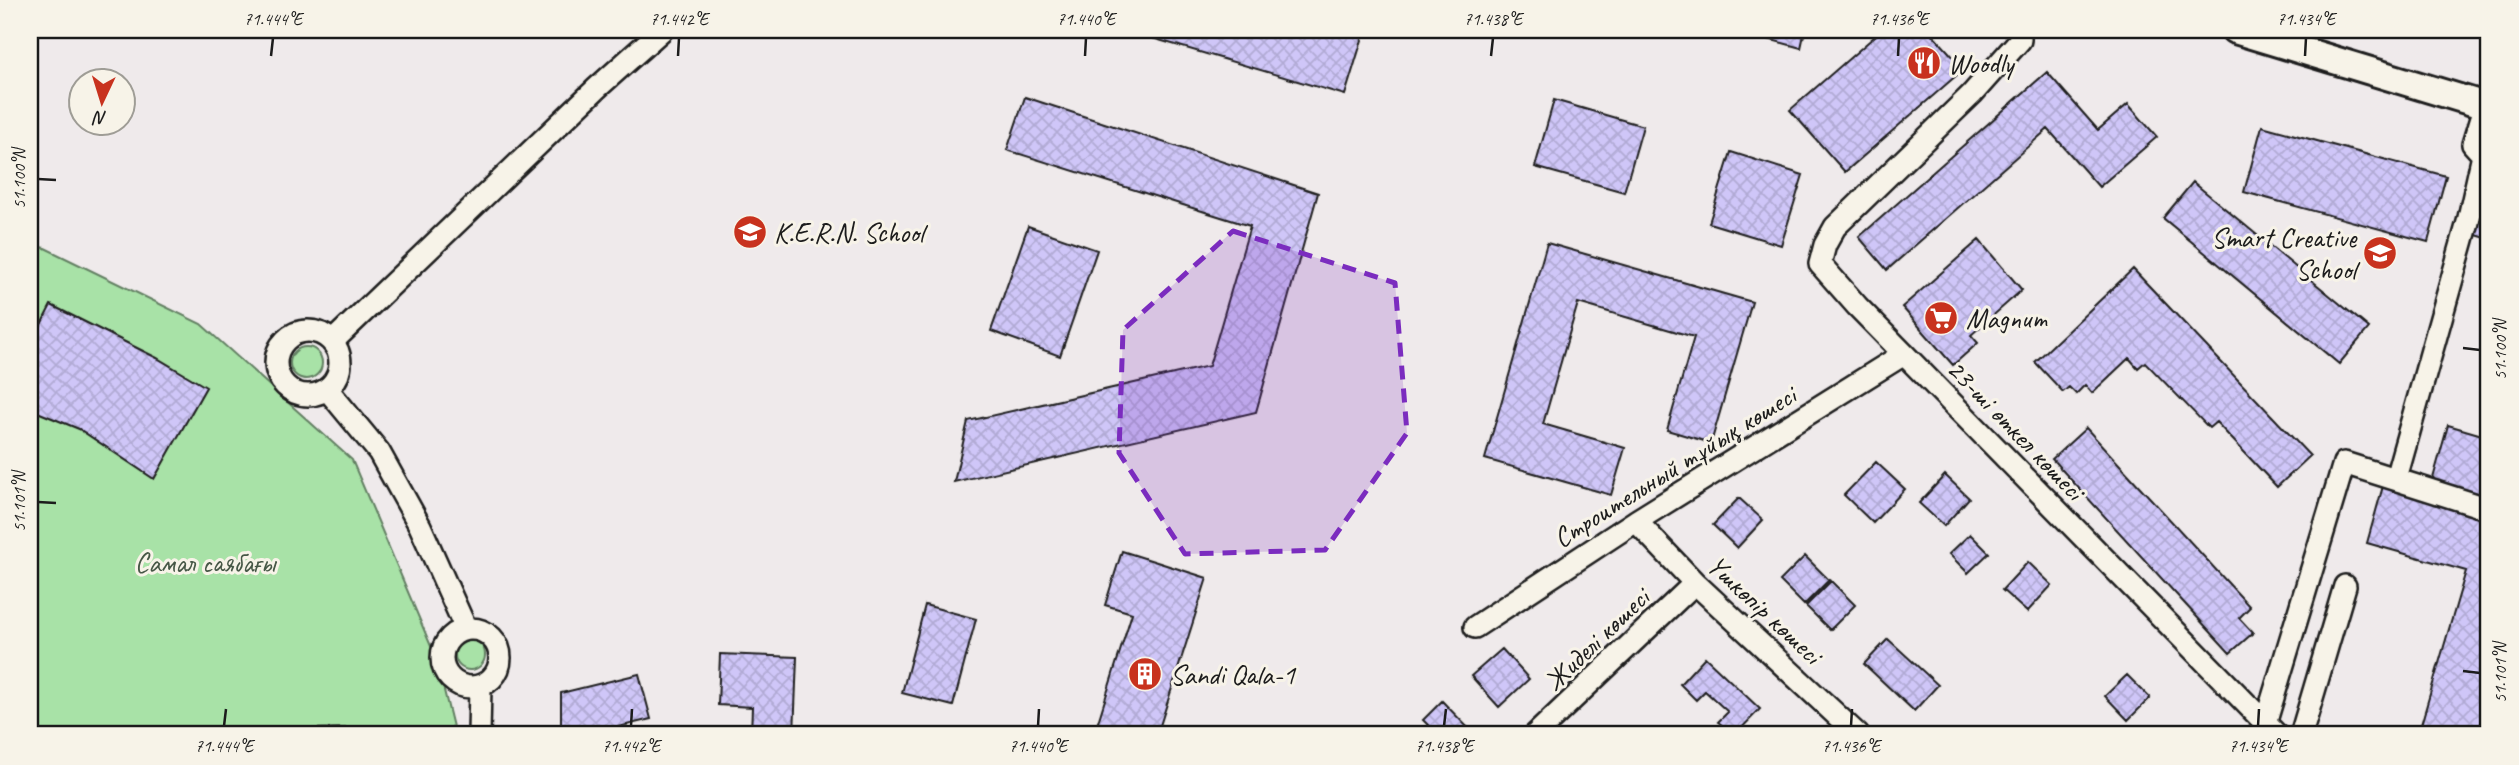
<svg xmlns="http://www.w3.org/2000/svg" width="2519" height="765" font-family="Caveat,sans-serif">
  <defs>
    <pattern id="building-cross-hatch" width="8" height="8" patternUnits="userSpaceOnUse" patternTransform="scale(1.75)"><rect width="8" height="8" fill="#cfc6f8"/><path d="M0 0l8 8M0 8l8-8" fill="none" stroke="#b1aad4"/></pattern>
  </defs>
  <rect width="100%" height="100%" fill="#efeaeb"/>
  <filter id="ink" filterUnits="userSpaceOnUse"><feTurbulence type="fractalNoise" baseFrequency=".0143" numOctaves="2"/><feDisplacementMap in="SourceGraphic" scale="14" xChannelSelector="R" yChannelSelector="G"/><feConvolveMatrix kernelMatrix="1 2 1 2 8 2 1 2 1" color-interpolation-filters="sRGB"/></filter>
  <g filter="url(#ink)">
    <path fill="#a8e2a7" stroke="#627f62" stroke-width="2" d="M30,245L45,248L201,324L352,460L436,658L455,735H30Z
      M290 363a16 16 0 1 1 32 0a16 16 0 1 1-32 0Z
      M455 655a15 15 0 1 1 30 0a15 15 0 1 1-30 0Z"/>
    <path fill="url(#building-cross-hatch)" stroke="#1c1c1c" stroke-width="2" d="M1125,30H1303L1313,33L1314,30H1365L1345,95Z
      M1747,30H1805L1801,48L1746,33Z
      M1882,30H1929L1964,69L1845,172L1790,110Z
      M2047,72L2098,130L2128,104L2157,137L2099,187L2048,129L1887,270L1859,237Z
      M1025,97L1318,193L1256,412L954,482L968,421L1209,366L1250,226L1007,150Z
      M1554,100L1643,126L1624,192L1535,167Z
      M2262,126L2446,176L2428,242L2244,192Z
      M1731,152L1803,175L1781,245L1709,223Z
      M2193,182L2369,328L2339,364L2163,218Z
      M2485,193L2489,194V239L2473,234Z
      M1028,226L1097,250L1060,356L991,331Z
      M1979,240L2022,290L1971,335L1978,343L1953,365L1902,307Z
      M1547,243L1752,302L1711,443L1667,430L1694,337L1578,303L1543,424L1625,448L1611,495L1485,459Z
      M2133,269L2310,456L2277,487L2216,422L2209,428L2145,362L2138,368L2129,358L2092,393L2085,385L2076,394L2069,387L2063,392L2035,362Z
      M51,305L157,358L206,387L154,479L79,429L30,409V346Z
      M2448,425L2489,437V498L2432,482Z
      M2086,428L2250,607L2239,618L2253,633L2230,653L2052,459Z
      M1876,462L1905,489L1873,523L1844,495Z
      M1945,475L1969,498L1944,526L1919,503Z
      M2383,486L2489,517V698L2478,735H2418L2466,571L2367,543Z
      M1739,498L1763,520L1737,548L1713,525Z
      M1970,534L1989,553L1968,573L1949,554Z
      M1122,551L1207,578L1157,735H1094L1132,613L1105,605Z
      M1805,556L1829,580L1804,605L1780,581Z
      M2028,562L2052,585L2027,612L2002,590Z
      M1831,581L1855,605L1830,630L1806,606Z
      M925,605L976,619L953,706L902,693Z
      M1888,639L1938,685L1914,711L1864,664Z
      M1502,649L1529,679L1499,707L1471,676Z
      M720,654L797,657L794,735H751L752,707L718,705Z
      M1705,657L1760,709L1735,735L1718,722L1728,712L1705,691L1696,700L1680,684Z
      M639,674L651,719L606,730V735H561V693Z
      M2127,675L2150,698L2128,720L2105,696Z
      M1442,701L1473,733L1471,735H1438L1423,720Z
      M404,727V735H312V729Z"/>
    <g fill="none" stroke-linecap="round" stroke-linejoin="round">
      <g stroke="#1c1c1c" stroke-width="26">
        <path id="minor" d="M2020,30V40L1972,94L1835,227L1825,245L1820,264L1857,306L2277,735
          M276 363a32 32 0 1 1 64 0a32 32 0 1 1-64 0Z
          M332,342L597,88L662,30
          M327,389L379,452L420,526L466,629
          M2396,478L2468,222L2483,155L2473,144L2485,105
          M1636,521L1695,583L1858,735
          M1475,627L1636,521L1904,354
          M442 658a29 29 0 1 1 58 0a29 29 0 1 1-58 0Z
          M2265,724L2344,463L2489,509
          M479,735L480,686
          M1535,735L1695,583
          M2301,735L2345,586"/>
      </g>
      <g stroke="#1c1c1c" stroke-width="32">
        <path id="tertiary" d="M2235,30L2489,107"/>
      </g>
      <use href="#minor" stroke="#f7f3e8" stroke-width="21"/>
      <use href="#tertiary" stroke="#f7f3e8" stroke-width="26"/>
    </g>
  </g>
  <path fill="#7b2cbf" fill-opacity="0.2" stroke="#7b2cbf" stroke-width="5" stroke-dasharray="14 9" stroke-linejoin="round" d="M1233,231L1395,283L1407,433L1325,550L1185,554L1119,453L1123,330Z"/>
  <path fill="none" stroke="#1c1c1c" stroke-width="2.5" d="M271,56L273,38M678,56L679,38M1085,56L1086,38M1491,56L1493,38M1898,56L1899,38M2305,56L2306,38M38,179L56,180M2463,348L2480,350M38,502L56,503M2463,671L2480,673M224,726L226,709M631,726L632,709M1038,726L1039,709M1444,726L1446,709M1851,726L1852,709M2258,726L2259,709"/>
  <defs>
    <g id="restaurant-disc" transform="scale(1.75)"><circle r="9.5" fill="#c8321e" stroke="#f7f3e8"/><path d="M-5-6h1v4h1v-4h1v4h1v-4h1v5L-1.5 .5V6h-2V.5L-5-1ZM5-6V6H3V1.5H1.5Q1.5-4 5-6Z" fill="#fff"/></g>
    <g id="school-disc" transform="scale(1.75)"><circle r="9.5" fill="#c8321e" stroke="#f7f3e8"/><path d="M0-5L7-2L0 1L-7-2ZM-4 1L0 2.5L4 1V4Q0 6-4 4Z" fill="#fff"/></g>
    <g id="supermarket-disc" transform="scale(1.75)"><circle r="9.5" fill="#c8321e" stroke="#f7f3e8"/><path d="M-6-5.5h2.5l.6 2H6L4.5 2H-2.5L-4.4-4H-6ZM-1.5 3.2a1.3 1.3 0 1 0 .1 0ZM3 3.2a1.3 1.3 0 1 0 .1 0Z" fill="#fff"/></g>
    <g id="building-disc" transform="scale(1.75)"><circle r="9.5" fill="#c8321e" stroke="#f7f3e8"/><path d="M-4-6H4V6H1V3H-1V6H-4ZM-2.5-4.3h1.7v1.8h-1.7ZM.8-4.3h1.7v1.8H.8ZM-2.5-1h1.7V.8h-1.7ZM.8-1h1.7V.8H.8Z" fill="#fff"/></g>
  </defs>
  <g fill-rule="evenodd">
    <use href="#restaurant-disc" x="1924" y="63"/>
    <use href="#school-disc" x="750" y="232"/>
    <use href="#school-disc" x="2380" y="253"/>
    <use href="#supermarket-disc" x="1941" y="318"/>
    <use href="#building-disc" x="1145" y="674"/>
  </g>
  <g text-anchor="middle" stroke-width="6" stroke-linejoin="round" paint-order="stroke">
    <g font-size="28" fill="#1c1c1c" stroke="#f7f3e8" text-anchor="start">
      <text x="1948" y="73">Woodly</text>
      <text x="774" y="242">K.E.R.N. School</text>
      <text x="2356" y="247" text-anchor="end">Smart Creative<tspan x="2356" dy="32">School</tspan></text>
      <text x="1966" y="328">Magnum</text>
      <text x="1170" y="684">Sandi Qala-1</text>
    </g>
    <g font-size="28" fill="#1c1c1c" stroke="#f7f3e8">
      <text transform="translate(2016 429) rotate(46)" y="10">23-ші өткел көшесі</text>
      <text transform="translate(1674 466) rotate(-32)" y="10">Строительный тұйық көшесі</text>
      <text transform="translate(1765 609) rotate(43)" y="10">Үшкөпір көшесі</text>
      <text transform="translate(1596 639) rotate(-44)" y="10">Жиделі көшесі</text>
    </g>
    <g font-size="28" fill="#465746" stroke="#f7f3e8">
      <text x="205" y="572">Самал саябағы</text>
    </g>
  </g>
  <rect width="2519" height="765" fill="none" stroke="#f7f3e8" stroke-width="77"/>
  <g transform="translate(102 102) rotate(184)"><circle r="33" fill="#f7f3e8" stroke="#9f9d96" stroke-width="2"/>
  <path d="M0-5L12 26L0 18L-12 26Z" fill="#c8321e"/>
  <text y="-10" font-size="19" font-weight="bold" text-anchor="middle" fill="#1c1c1c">N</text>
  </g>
  <rect x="38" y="38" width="2442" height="688" fill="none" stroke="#1c1c1c" stroke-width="2.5"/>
  <g font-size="18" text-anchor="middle" fill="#1c1c1c">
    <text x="273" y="25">71.444°E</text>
    <text x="679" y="25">71.442°E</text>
    <text x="1086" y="25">71.440°E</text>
    <text x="1493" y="25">71.438°E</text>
    <text x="1899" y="25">71.436°E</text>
    <text x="2306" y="25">71.434°E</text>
    <text transform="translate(19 179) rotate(-90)" y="6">51.100°N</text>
    <text transform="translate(2500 350) rotate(-90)" y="6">51.100°N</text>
    <text transform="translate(19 502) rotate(-90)" y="6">51.101°N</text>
    <text transform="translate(2500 673) rotate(-90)" y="6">51.101°N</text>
    <text x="224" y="752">71.444°E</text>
    <text x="631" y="752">71.442°E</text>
    <text x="1038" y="752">71.440°E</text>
    <text x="1444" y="752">71.438°E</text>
    <text x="1851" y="752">71.436°E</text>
    <text x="2258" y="752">71.434°E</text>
  </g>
</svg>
